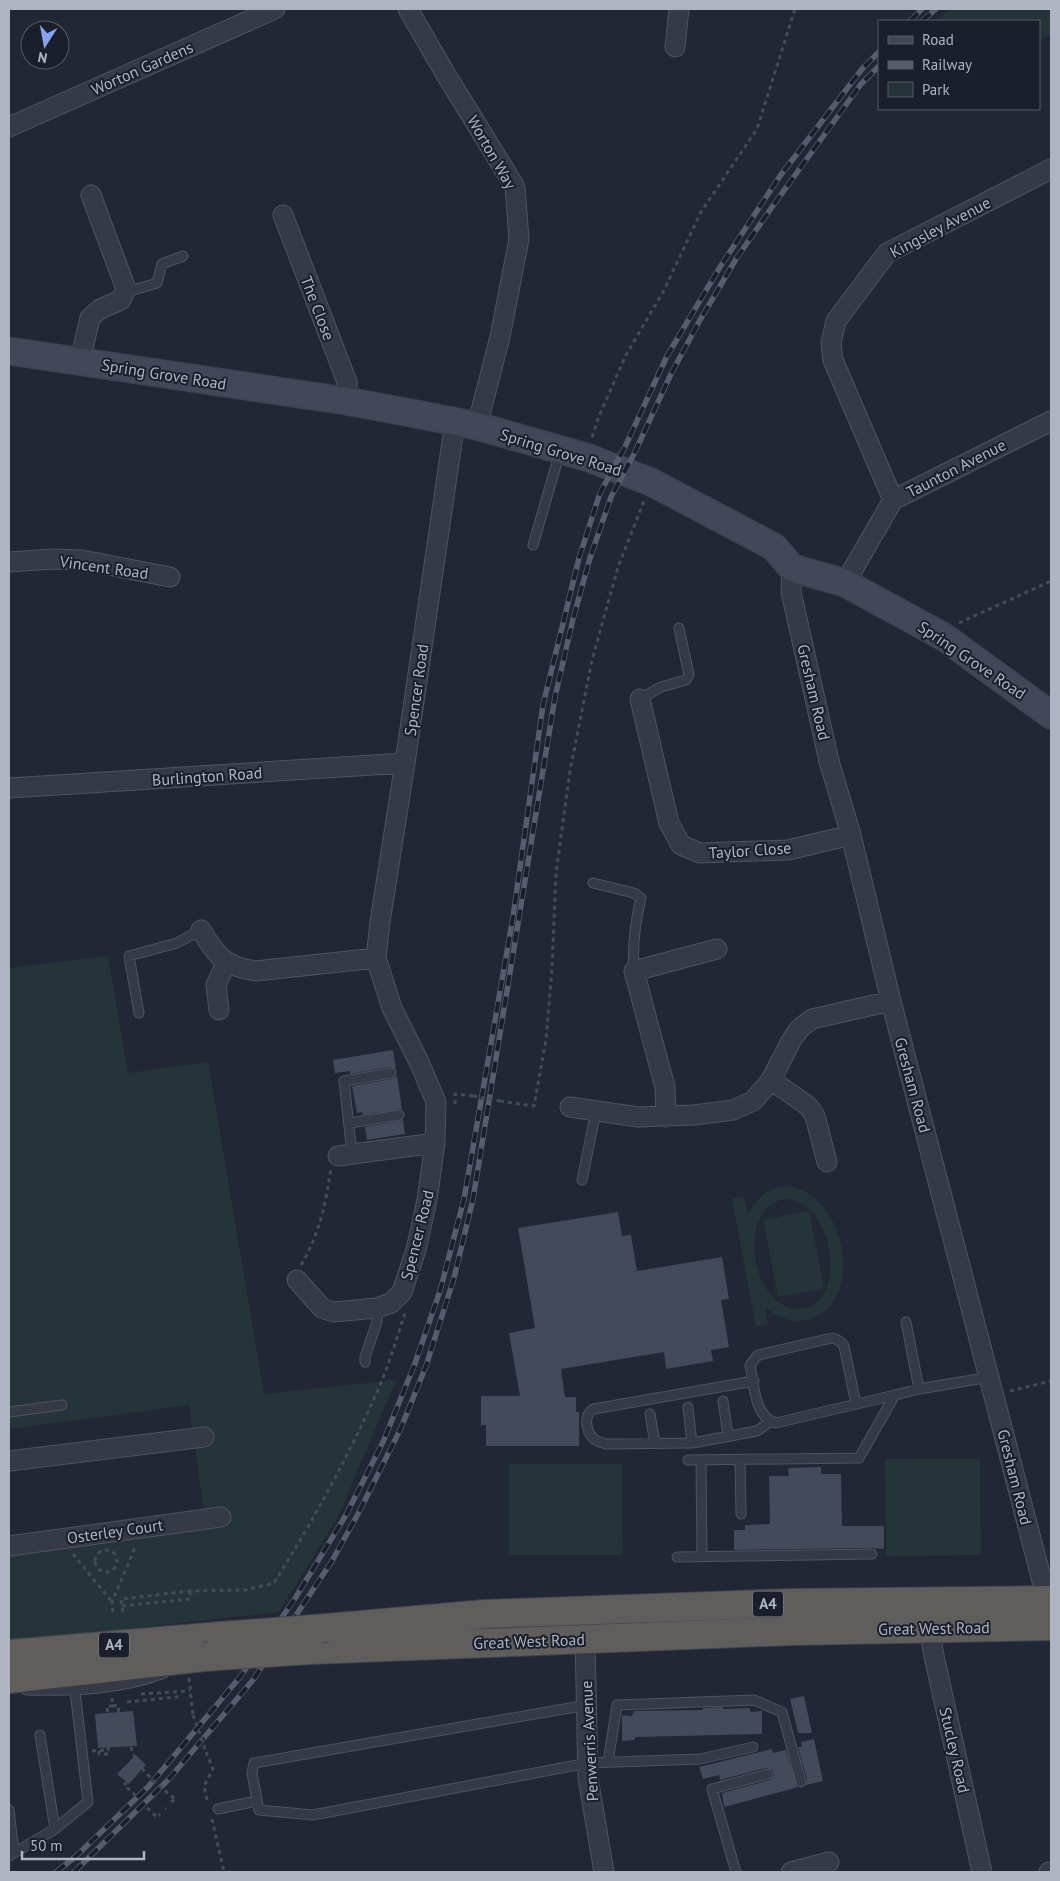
<svg xmlns="http://www.w3.org/2000/svg" width="1060" height="1881" font-family="'PT Sans',sans-serif">
  <rect width="100%" height="100%" fill="#222736"/>
  <path fill="#253438" fill-rule="evenodd" d="M950,9H1051V35L1039,40V21H937Z
    M108,956L128,1073L208,1062L264,1394L396,1380L338,1517L279,1612L9,1642V1537L204,1510L189,1405L9,1429V968Z
    M784,1186C848,1190 867,1306 807,1320C791,1324 777,1317 765,1307L768,1325L756,1327L732,1199L744,1197L748,1215C756,1199 766,1189 784,1186ZM786,1199C835,1201 849,1305 801,1309C751,1313 734,1205 786,1199Z
    M809,1211L824,1288L778,1297L763,1220Z
    M885,1459H980L981,1555L886,1556Z
    M509,1464H622L623,1555H509Z"/>
  <path fill="#434a5a" d="M393,1050L396,1069L390,1067L350,1074V1071L335,1073L333,1060Z
    M397,1076L402,1109L363,1115L362,1112L357,1113L352,1086L392,1079Z
    M403,1120L405,1134L367,1140L365,1127Z
    M618,1212L622,1236L631,1235L637,1271L722,1257L729,1299L721,1300L729,1347L711,1350L713,1361L666,1369L664,1352L561,1369L565,1397H576V1412H579V1446H486V1425H481V1396H520L509,1333L535,1328L518,1228Z
    M821,1467V1474H841L842,1526H884V1549L872,1548L734,1550V1530H745V1525L770,1524L769,1476H789L788,1468Z
    M804,1696L812,1733H798L790,1699Z
    M723,1707L724,1709L749,1708L751,1712L762,1711V1734L635,1737V1740L622,1741V1715L632,1716L634,1711L703,1710V1708Z
    M133,1711L137,1746L98,1748L95,1714Z
    M814,1739L823,1781L806,1785L807,1780L798,1747H802L801,1742Z
    M772,1749L773,1753L786,1750L797,1787L795,1788L724,1807L722,1793L770,1780L774,1776L773,1770L766,1768L720,1780L719,1775L703,1779L699,1767Z
    M136,1755L146,1765L129,1784L117,1774Z"/>
  <g fill="none" stroke-linecap="round" stroke-linejoin="round">
    <g stroke="#4f5461" stroke-width="11">
      <path id="service" d="M126,289H137L157,283L162,264L183,256
        M533,545L560,452
        M640,699L661,687L686,680L689,675L679,628
        M593,883L634,893L641,898C635,923 632,945 634,971
        M139,1013L129,956L177,943L201,930
        M350,1123L399,1115
        M352,1154L344,1081L391,1073
        M582,1180L596,1111
        M906,1322L919,1389
        M365,1362V1357L377,1322V1308
        M754,1381L594,1409C582,1415 586,1435 597,1441C600,1442 603,1443 606,1444L692,1443L757,1431L771,1421
        M723,1401L728,1436
        M856,1404L844,1346C841,1341 838,1340 832,1338L758,1355L750,1365C754,1384 754,1417 776,1423L895,1395
        M688,1407L692,1443
        M9,1412L62,1405
        M650,1414L655,1443
        M688,1460L859,1458L895,1395L919,1389L990,1377
        M701,1460L702,1557
        M740,1460L741,1514
        M677,1557L872,1554
        M26,1690C73,1691 120,1690 164,1673
        M587,1705L254,1763L252,1773L259,1810L313,1815L588,1763L700,1759L753,1747
        M40,1735L55,1829
        M608,1762L617,1705L754,1700L782,1712L801,1782
        M218,1809L257,1801
        M9,1810L14,1852
        M9,1856L55,1829L88,1802L75,1691
        M736,1872L712,1789L768,1774"/>
    </g>
    <g stroke="#4f5461" stroke-width="21">
      <path id="minor" d="M408,9L445,73L515,187L519,239L500,337L477,426
        M675,47L679,9
        M9,127L275,9
        M283,215L347,382L346,401
        M80,361L90,318L100,309L121,300L126,289L91,195
        M893,500L833,360L831,343L836,321L887,253L1051,169
        M9,562L54,559L82,560L170,577
        M792,568L791,592L829,761L851,835L891,1001L1047,1600
        M845,583L893,500L1051,421
        M640,699L669,823L681,845L700,853L788,850L851,835
        M9,788L405,763
        M201,930C216,956 226,967 256,971L376,958
        M219,1010L216,985L226,963
        M771,1080L808,1106L815,1116L827,1162
        M570,1107L638,1117L694,1115L733,1110L753,1101L771,1080L791,1041L799,1029L812,1019L891,1001
        M666,1117L665,1087L634,971L717,949
        M435,1143L436,1102L419,1062L392,1008L376,958L380,922L405,763L455,422
        M297,1280L322,1308L333,1312L377,1308L391,1303L402,1292L416,1250L427,1200L435,1143L338,1156
        M9,1461L204,1437
        M9,1546L221,1517
        M929,1627L934,1656L982,1872
        M585,1639L588,1778L604,1872
        M791,1872L829,1862
        M1049,1872H1051"/>
    </g>
    <g stroke="#3e4350" stroke-width="29">
      <path id="secondary" d="M9,351L346,401L411,413L477,426L586,457L651,482L774,547L792,568L845,583L944,637L1051,715"/>
    </g>
    <g stroke="#3f4451" stroke-width="30">
      <path id="trunk" d="M327,1628L485,1614L792,1603L1051,1600
        M310,1650L792,1631L1051,1626
        M9,1654L220,1636
        M9,1679L204,1657"/>
    </g>
    <path stroke="#414f54" stroke-width="3" stroke-dasharray="4 4" stroke-linecap="butt" d="M592,437L599,416L626,355L664,290L701,212L757,129L795,9
      M959,623L1051,581
      M500,1101L534,1106L546,1040L552,968L556,873L570,771L592,660L618,567L644,501
      M455,1104V1094L473,1096
      M301,1265C320,1233 325,1205 331,1169
      M1010,1391L1051,1381
      M95 1561a11 11 0 1 1 22 0a11 11 0 1 1-22 0Z
      M73,1554L112,1602
      M122,1606L190,1599V1591
      M113,1612L112,1602L136,1545
      M123,1612L121,1599L190,1591L245,1590L274,1583C314,1519 350,1454 380,1385C390,1362 397,1337 405,1313
      M189,1678L193,1715
      M141,1694L190,1691
      M112,1698L113,1706L118,1705L120,1726H117L119,1742L131,1741V1747
      M127,1702L177,1697L176,1692
      M113,1706H107L109,1727L117,1726
      M92,1751L108,1750V1746
      M99,1751V1754H108
      M206,1752L213,1769L204,1786L208,1804
      M137,1771L141,1767
      M131,1777L133,1776
      M127,1782L124,1785L135,1795
      M171,1802L175,1799
      M147,1808L157,1817L160,1814
      M165,1809L166,1808
      M212,1819L224,1872"/>
    <use href="#service" stroke="#353a46" stroke-width="9"/>
    <use href="#minor" stroke="#353a46" stroke-width="19"/>
    <use href="#secondary" stroke="#434859" stroke-width="26"/>
    <use href="#trunk" stroke="#605e5c" stroke-width="28"/>
    <g stroke="#575d6d" stroke-width="5.5">
      <path id="rail" d="M910,21L922,9
        M922,21L936,9
        M56,1872L75,1857L148,1787L240,1677L294,1600L346,1515L383,1442L414,1366L440,1291L464,1199L513,917L543,705L579,558L600,493L624,449L667,356L720,267L780,176L862,69L879,52
        M74,1872L168,1780L253,1680L332,1561L359,1512L401,1428L426,1366L454,1278L473,1199L555,697L573,619L590,558L611,497L634,454L671,374L700,320L736,259L772,207L861,84L879,66"/>
    </g>
    <use href="#rail" stroke="#1b1f2b" stroke-width="4" stroke-dasharray="11" stroke-linecap="butt"/>
    <g stroke="#3f4451" stroke-width="30" stroke-linecap="butt">
      <path id="trunk-bridge" d="M220,1636L327,1628
        M204,1657L310,1650"/>
    </g>
    <path stroke="#414f54" stroke-width="3" stroke-dasharray="4 4" stroke-linecap="butt" d="M473,1096L500,1101
      M193,1715L206,1752
      M131,1747C136,1769 159,1785 176,1800"/>
    <use href="#trunk-bridge" stroke="#605e5c" stroke-width="28"/>
  </g>
  <g text-anchor="middle" stroke-width="4" stroke-linejoin="round" paint-order="stroke">
    <g fill="#1b1f2b" stroke="#838795" stroke-width="1">
      <rect x="753" y="1591.5" width="30" height="25" rx="4"/>
      <rect x="99" y="1632.5" width="30" height="25" rx="4"/>
    </g>
    <g font-size="15" font-weight="bold" fill="#afb4c3">
      <text x="768" y="1609">A4</text>
      <text x="114" y="1650">A4</text>
    </g>
    <g font-size="16" fill="#afb4c3" stroke="#1b1f2b">
      <text transform="translate(142 68) rotate(-24)" y="6">Worton Gardens</text>
      <text transform="translate(492 152) rotate(60)" y="6">Worton Way</text>
      <text transform="translate(940 227) rotate(-28)" y="6">Kingsley Avenue</text>
      <text transform="translate(318 308) rotate(69)" y="6">The Close</text>
      <text transform="translate(164 374) rotate(9)" y="6">Spring Grove Road</text>
      <text transform="translate(561 452) rotate(17)" y="6">Spring Grove Road</text>
      <text transform="translate(956 468) rotate(-27)" y="6">Taunton Avenue</text>
      <text transform="translate(104 567) rotate(8)" y="6">Vincent Road</text>
      <text transform="translate(972 660) rotate(34)" y="6">Spring Grove Road</text>
      <text transform="translate(416 690) rotate(-82)" y="6">Spencer Road</text>
      <text transform="translate(814 692) rotate(77)" y="6">Gresham Road</text>
      <text transform="translate(207 776) rotate(-4)" y="6">Burlington Road</text>
      <text transform="translate(750 850) rotate(-4)" y="6">Taylor Close</text>
      <text transform="translate(913 1085) rotate(75)" y="6">Gresham Road</text>
      <text transform="translate(417 1235) rotate(-76)" y="6">Spencer Road</text>
      <text transform="translate(1015 1477) rotate(76)" y="6">Gresham Road</text>
      <text transform="translate(115 1531) rotate(-8)" y="6">Osterley Court</text>
      <text transform="translate(934 1628) rotate(-1)" y="6">Great West Road</text>
      <text transform="translate(529 1641) rotate(-2)" y="6">Great West Road</text>
      <text transform="translate(589 1741) rotate(-93)" y="6">Penwerris Avenue</text>
      <text transform="translate(955 1750) rotate(77)" y="6">Stucley Road</text>
    </g>
  </g>
  <rect width="1060" height="1881" fill="none" stroke="#afb4c3" stroke-width="20"/>
  <rect x="878" y="20" width="162" height="90" fill="#1b1f2b" stroke="#565b68"/>
  <rect x="888" y="36" width="25" height="8" fill="#434859" stroke="#565b68"/>
  <text x="922" y="45" font-size="15" fill="#afb4c3">Road</text>
  <rect x="888" y="61" width="25" height="8" fill="#575d6d" stroke="#565b68"/>
  <text x="922" y="70" font-size="15" fill="#afb4c3">Railway</text>
  <rect x="888" y="82" width="25" height="15" fill="#253438" stroke="#565b68"/>
  <text x="922" y="95" font-size="15" fill="#afb4c3">Park</text>
  <g transform="translate(45 45) rotate(191)"><circle r="24" fill="#1b1f2b" stroke="#565b68"/>
  <path d="M0-4L9 19L0 12L-9 19Z" fill="#89a2ef"/>
  <text y="-8" font-size="14" font-weight="bold" text-anchor="middle" fill="#afb4c3">N</text>
  </g>
  <path d="M22 1851v8h122v-8" fill="none" stroke="#afb4c3" stroke-width="2.5"/>
  <text x="30" y="1851" font-size="15" fill="#afb4c3" stroke="#1b1f2b" stroke-width="4" paint-order="stroke">50 m</text>
</svg>
